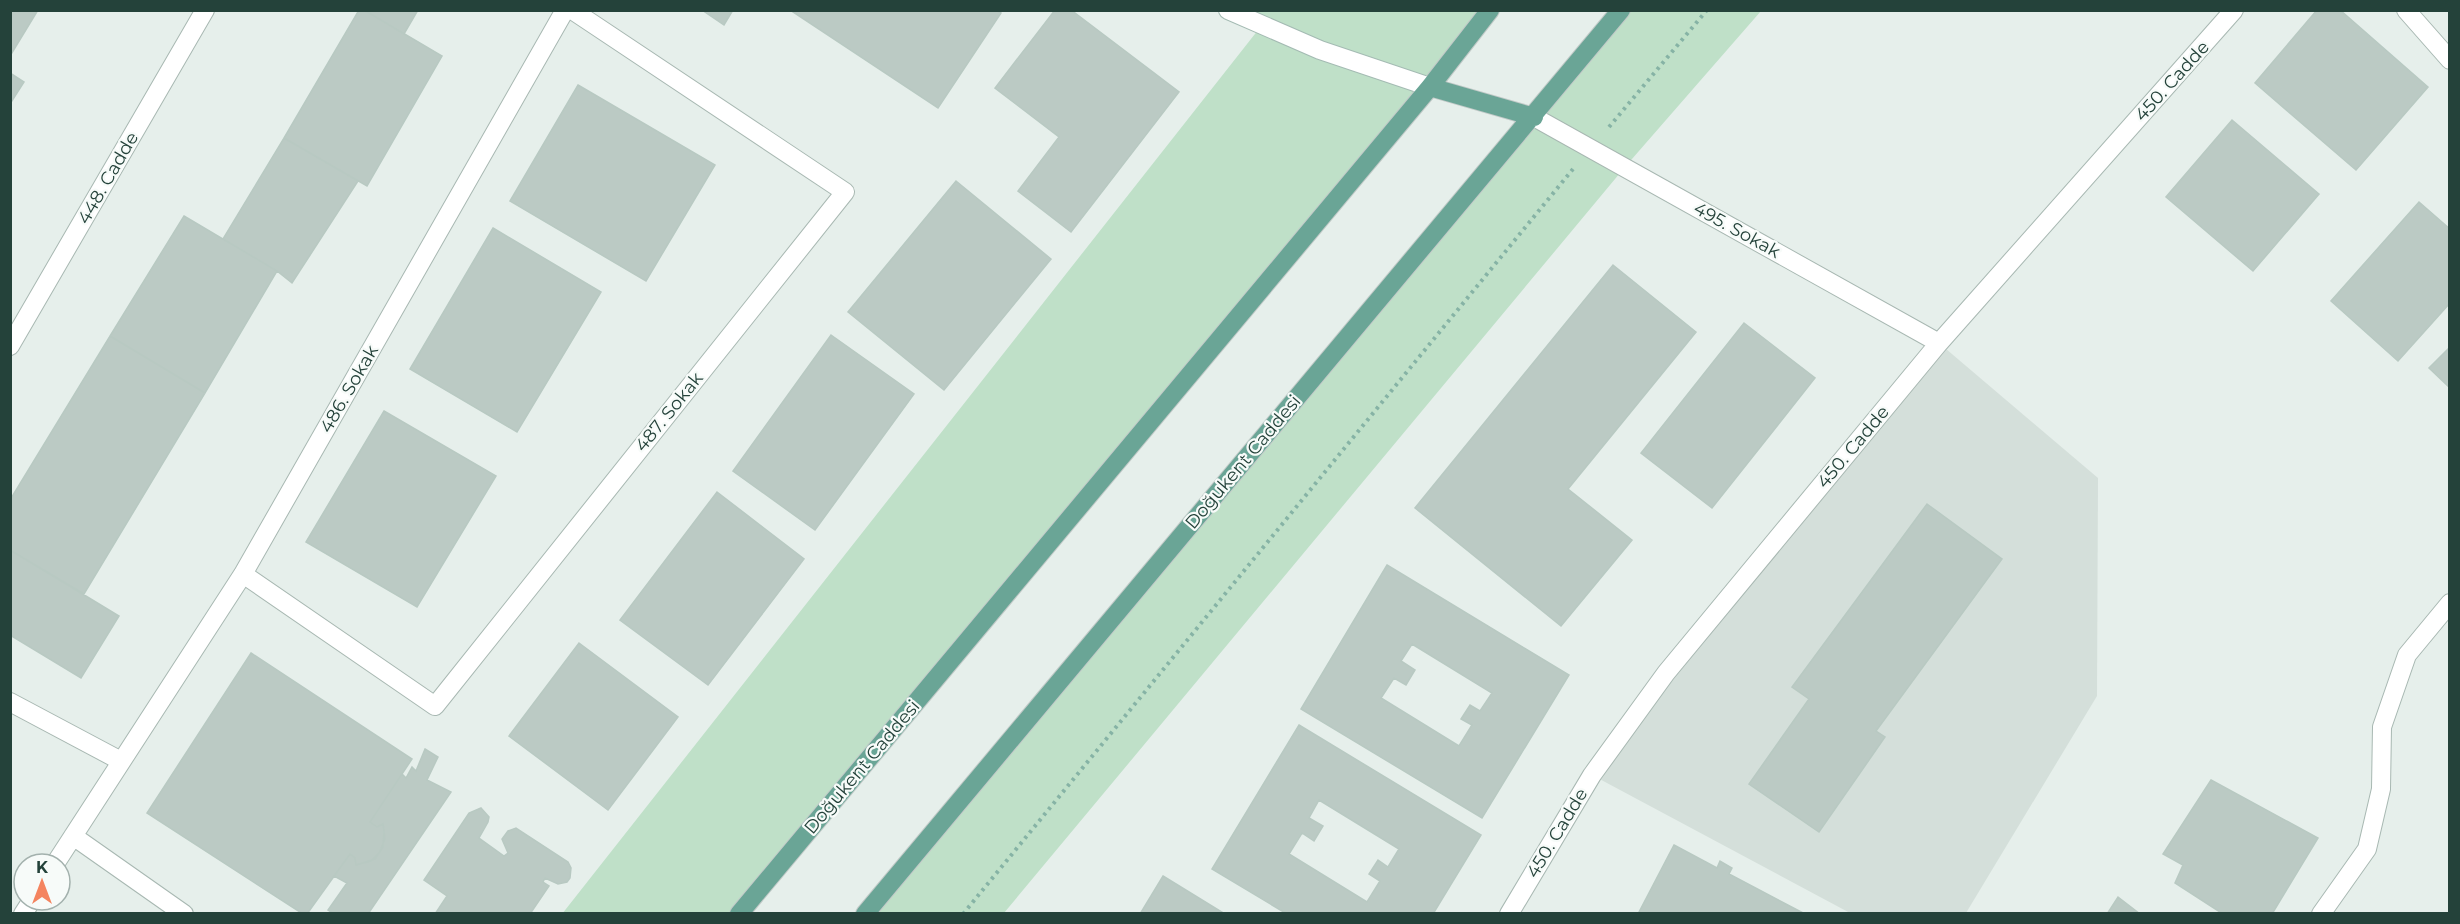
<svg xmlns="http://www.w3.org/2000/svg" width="2460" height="924" font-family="Montserrat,sans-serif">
  <rect width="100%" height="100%" fill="#e6efeb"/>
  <path fill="#d4dfda" d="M1939,343L2098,478L2097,696L1966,913H1850L1592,775Z"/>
  <path fill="#bfe0c8" d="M1228,11H1490L739,913L562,914L1262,25Z
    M1621,11H1761L1625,167L1004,913L865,914Z"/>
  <path fill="#bbcac4" stroke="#b8c9c2" stroke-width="1.5" fill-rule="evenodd" d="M10,10H38L10,56Z
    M359,10H364L442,56L367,186L284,138Z
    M364,10H418L404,34Z
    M702,10H733L724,25Z
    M790,10H996L1001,13L938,108Z
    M1055,10H1071L1179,92L1071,232L1018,191L1059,137L995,88Z
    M2317,10H2340L2428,87L2356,170L2255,83Z
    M10,73L24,82L10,104Z
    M578,85L715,165L646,281L510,201Z
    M2232,120L2319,194L2253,271L2166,197Z
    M284,138L358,181L292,283L277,271L223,239Z
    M956,181L1051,259L944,390L848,312Z
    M2419,202L2450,229V303L2398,361L2331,301Z
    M184,216L277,271L205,393L110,336Z
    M493,228L601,292L517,432L410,369Z
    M1613,265L1696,332L1568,489L1632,540L1561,626L1415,508Z
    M1744,323L1815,378L1712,508L1641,453Z
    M831,335L914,394L815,530L733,471Z
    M110,336L205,393L84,594L10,550V500Z
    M2450,347V388L2429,368Z
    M384,411L496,476L417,607L306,542Z
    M717,492L804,559L708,685L620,620Z
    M1927,504L2002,559L1876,731L1885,737L1819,832L1749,784L1809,699L1792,687Z
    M10,550L119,616L81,678L10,635Z
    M1387,565L1569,675L1482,818L1301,709ZM1412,644L1492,693L1480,711L1470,705L1461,719L1472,725L1459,746L1381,698L1394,678L1406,685L1415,670L1401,661Z
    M579,643L678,717L608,810L509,736Z
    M251,653L412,759L370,822L377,827L383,824L385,839L379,853L371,861L356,865L355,858L350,854L307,914H303L147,813Z
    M1299,725L1481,835L1433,914H1287L1212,869ZM1319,800L1399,849L1388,867L1378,860L1369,874L1380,881L1367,902L1289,854L1302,833L1314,841L1323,826L1309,818Z
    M425,749L438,757L427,780L451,792L368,914H334L328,910L347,883L334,876L350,854L355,858L356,865L375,859L383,847L384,831L383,824L377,827L370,822L402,774L406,778L412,767L416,771Z
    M2211,780L2318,838L2272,914H2223L2175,883L2183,865L2163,854Z
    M481,808L489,817L488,822L479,838L504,856L508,853L502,839L508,831L516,828L568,862L571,868L570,878L567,882L558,884L545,878L543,882L549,886L530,914H435L447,896L424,880L469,813Z
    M1674,845L1717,868L1720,861L1732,868L1729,874L1805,914H1638Z
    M1163,876L1225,914H1140Z
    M2118,897L2140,914H2107Z"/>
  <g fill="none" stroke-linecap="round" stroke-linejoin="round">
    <g stroke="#a8b8b2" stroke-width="20">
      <path id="minor" d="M2406,10L2450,60
        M1534,117L1939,343
        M10,346L205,10
        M243,574L435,706L845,192L572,10
        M10,702L121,761
        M73,836L184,914
        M55,864L243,574L565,10
        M23,914L32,900
        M1509,914L1592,775L1666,673L1939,343L2234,10
        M2321,914L2367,849L2381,789L2382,727L2407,655L2450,603"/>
    </g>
    <g stroke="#a4bbb3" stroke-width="20">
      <path id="secondary" d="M1228,10L1320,50L1430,87"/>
    </g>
    <g stroke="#c2cac8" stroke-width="20">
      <path id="primary" d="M1430,87L1534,117
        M739,914L1430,87L1490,10
        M865,914L1621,10"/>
    </g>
    <path stroke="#86b3a5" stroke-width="4" stroke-dasharray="3 4.5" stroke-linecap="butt" d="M1609,127L1707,10
      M963,914L1573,169"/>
    <use href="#minor" stroke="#fff" stroke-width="18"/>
    <use href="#secondary" stroke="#fff" stroke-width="18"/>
    <use href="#primary" stroke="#6aa596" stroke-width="18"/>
  </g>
  <g text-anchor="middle" stroke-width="4.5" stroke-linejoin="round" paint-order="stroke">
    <g font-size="18" fill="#24423a" stroke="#f7fbf9">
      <text transform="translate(2172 81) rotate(-48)" y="6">450. Cadde</text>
      <text transform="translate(108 178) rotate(-60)" y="6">448. Cadde</text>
      <text transform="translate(1737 230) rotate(29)" y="6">495. Sokak</text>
      <text transform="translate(349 389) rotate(-60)" y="6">486. Sokak</text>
      <text transform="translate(669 412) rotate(-51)" y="6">487. Sokak</text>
      <text transform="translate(1853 447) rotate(-50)" y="6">450. Cadde</text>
      <text transform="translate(1243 462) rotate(-50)" y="6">Doğukent Caddesi</text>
      <text transform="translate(862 767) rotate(-50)" y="6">Doğukent Caddesi</text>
      <text transform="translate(1557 833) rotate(-59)" y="6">450. Cadde</text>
    </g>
  </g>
  <rect width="2460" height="924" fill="none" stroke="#24423a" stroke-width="24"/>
  <g transform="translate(42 882)"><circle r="28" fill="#f7fbf9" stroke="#a3b1ad" stroke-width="1.5"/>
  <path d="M0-4.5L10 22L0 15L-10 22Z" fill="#f4845f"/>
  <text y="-9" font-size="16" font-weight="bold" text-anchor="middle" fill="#24423a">K</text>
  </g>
</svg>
